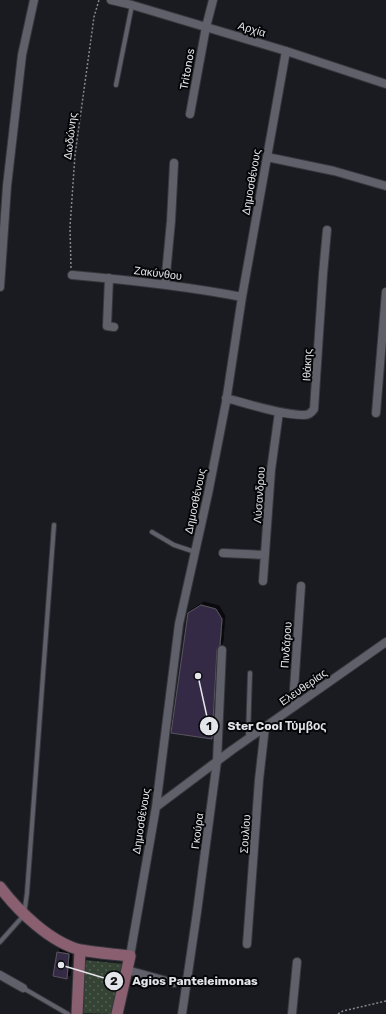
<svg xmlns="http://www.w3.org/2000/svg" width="386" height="1014" font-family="Rubik,sans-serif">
  <defs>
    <pattern id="park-dots" width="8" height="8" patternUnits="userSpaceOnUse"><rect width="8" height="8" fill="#354335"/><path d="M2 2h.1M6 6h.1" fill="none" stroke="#525e52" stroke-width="1.8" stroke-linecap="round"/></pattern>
    <filter id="shadow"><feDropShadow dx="3" dy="-3" stdDeviation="0" flood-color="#0009"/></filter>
  </defs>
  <rect width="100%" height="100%" fill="#1a1a21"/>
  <path fill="url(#park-dots)" d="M85,960L124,964L113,1014L80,1013Z"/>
  <path fill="#362b45" stroke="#57545d" filter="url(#shadow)" d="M201,605L216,609L222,619L220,645L217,650L212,739L171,733L188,613Z
    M57,952L69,954L67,979L53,976Z"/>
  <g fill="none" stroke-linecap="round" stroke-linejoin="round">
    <g stroke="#36363c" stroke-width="6">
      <path id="lane" d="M116,85L132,5
        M152,532L174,545L195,552
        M248,738L250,673
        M0,942L24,915L27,893L54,525
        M23,988L68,1014"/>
    </g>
    <g stroke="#36363c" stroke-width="10">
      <path id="street" d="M111,0L132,5L286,51L386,84
        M190,114L206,27L213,0
        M267,157L334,171L386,186
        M72,275C129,280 186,286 242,297
        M109,278L107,326L114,327
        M165,285L171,221L174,163
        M0,287L7,186L22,55L34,0
        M226,398C248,404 282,415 304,415C309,415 311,413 314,409L323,274L327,230
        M376,413L386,292
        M223,553L265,555
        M263,581L271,470L279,412
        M295,706L294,689L301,586
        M156,807L232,750L386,642
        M247,944L259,780L265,727
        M130,956L156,807L179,624L208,494L226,402L242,297L286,51
        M127,970L174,983
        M0,975L23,988
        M182,1014L197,912L217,761L222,650
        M292,1014L297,962"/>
    </g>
    <g stroke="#36363c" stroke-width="13">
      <path id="secondary" d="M0,887C18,911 51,943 81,950C97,953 114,954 130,956L117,1014
        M77,1014L80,950"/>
    </g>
    <path stroke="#86868c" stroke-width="1.5" stroke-dasharray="2 2" stroke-linecap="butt" d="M71,268L70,227L75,155L94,17L99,0
      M338,1014L343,1011L386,1001"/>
    <use href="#lane" stroke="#5f6069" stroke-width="4"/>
    <use href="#street" stroke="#5f6069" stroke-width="8"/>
    <use href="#secondary" stroke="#8a6071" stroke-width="11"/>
  </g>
  <g text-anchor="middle" stroke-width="4" stroke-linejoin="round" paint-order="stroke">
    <g font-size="11" fill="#e4e5ea" stroke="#050608">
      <text transform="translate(252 29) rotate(17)" y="4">Αρχία</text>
      <text transform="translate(187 69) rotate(-80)" y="4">Tritonos</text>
      <text transform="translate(70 136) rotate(-83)" y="4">Δωδώνης</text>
      <text transform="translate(251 182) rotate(-80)" y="4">Δημοσθένους</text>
      <text transform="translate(158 273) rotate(7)" y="4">Ζακύνθου</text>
      <text transform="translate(307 365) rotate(-87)" y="4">Ιθάκης</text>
      <text transform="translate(259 495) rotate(-86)" y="4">Λύσανδρου</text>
      <text transform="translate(195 501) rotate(-78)" y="4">Δημοσθένους</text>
      <text transform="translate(286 645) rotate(-86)" y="4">Πινδάρου</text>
      <text transform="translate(303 687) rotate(-35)" y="4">Ελευθερίας</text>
      <text transform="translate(141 821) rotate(-81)" y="4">Δημοσθένους</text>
      <text transform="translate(197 831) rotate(-83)" y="4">Γκούρα</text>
      <text transform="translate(245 834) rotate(-86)" y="4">Σουλίου</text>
    </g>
  </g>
  <path fill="none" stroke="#e4e5ea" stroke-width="1.5" d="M198 676L209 726M61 965L114 981"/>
  <g fill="#e4e5ea" stroke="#050608" stroke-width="1.5">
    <circle cx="198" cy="676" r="4"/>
    <circle cx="61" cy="965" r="4"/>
    <circle cx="209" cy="726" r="10"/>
    <circle cx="114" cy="981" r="10"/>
  </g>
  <g font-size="12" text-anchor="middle" font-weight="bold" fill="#111">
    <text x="209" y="730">1</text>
    <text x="114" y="985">2</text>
  </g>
  <g font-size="12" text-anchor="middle" font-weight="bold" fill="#e4e5ea" stroke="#050608" stroke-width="4" stroke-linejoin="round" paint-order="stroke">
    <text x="277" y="730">Ster Cool Τύμβος</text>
    <text x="195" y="985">Agios Panteleimonas</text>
  </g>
</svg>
